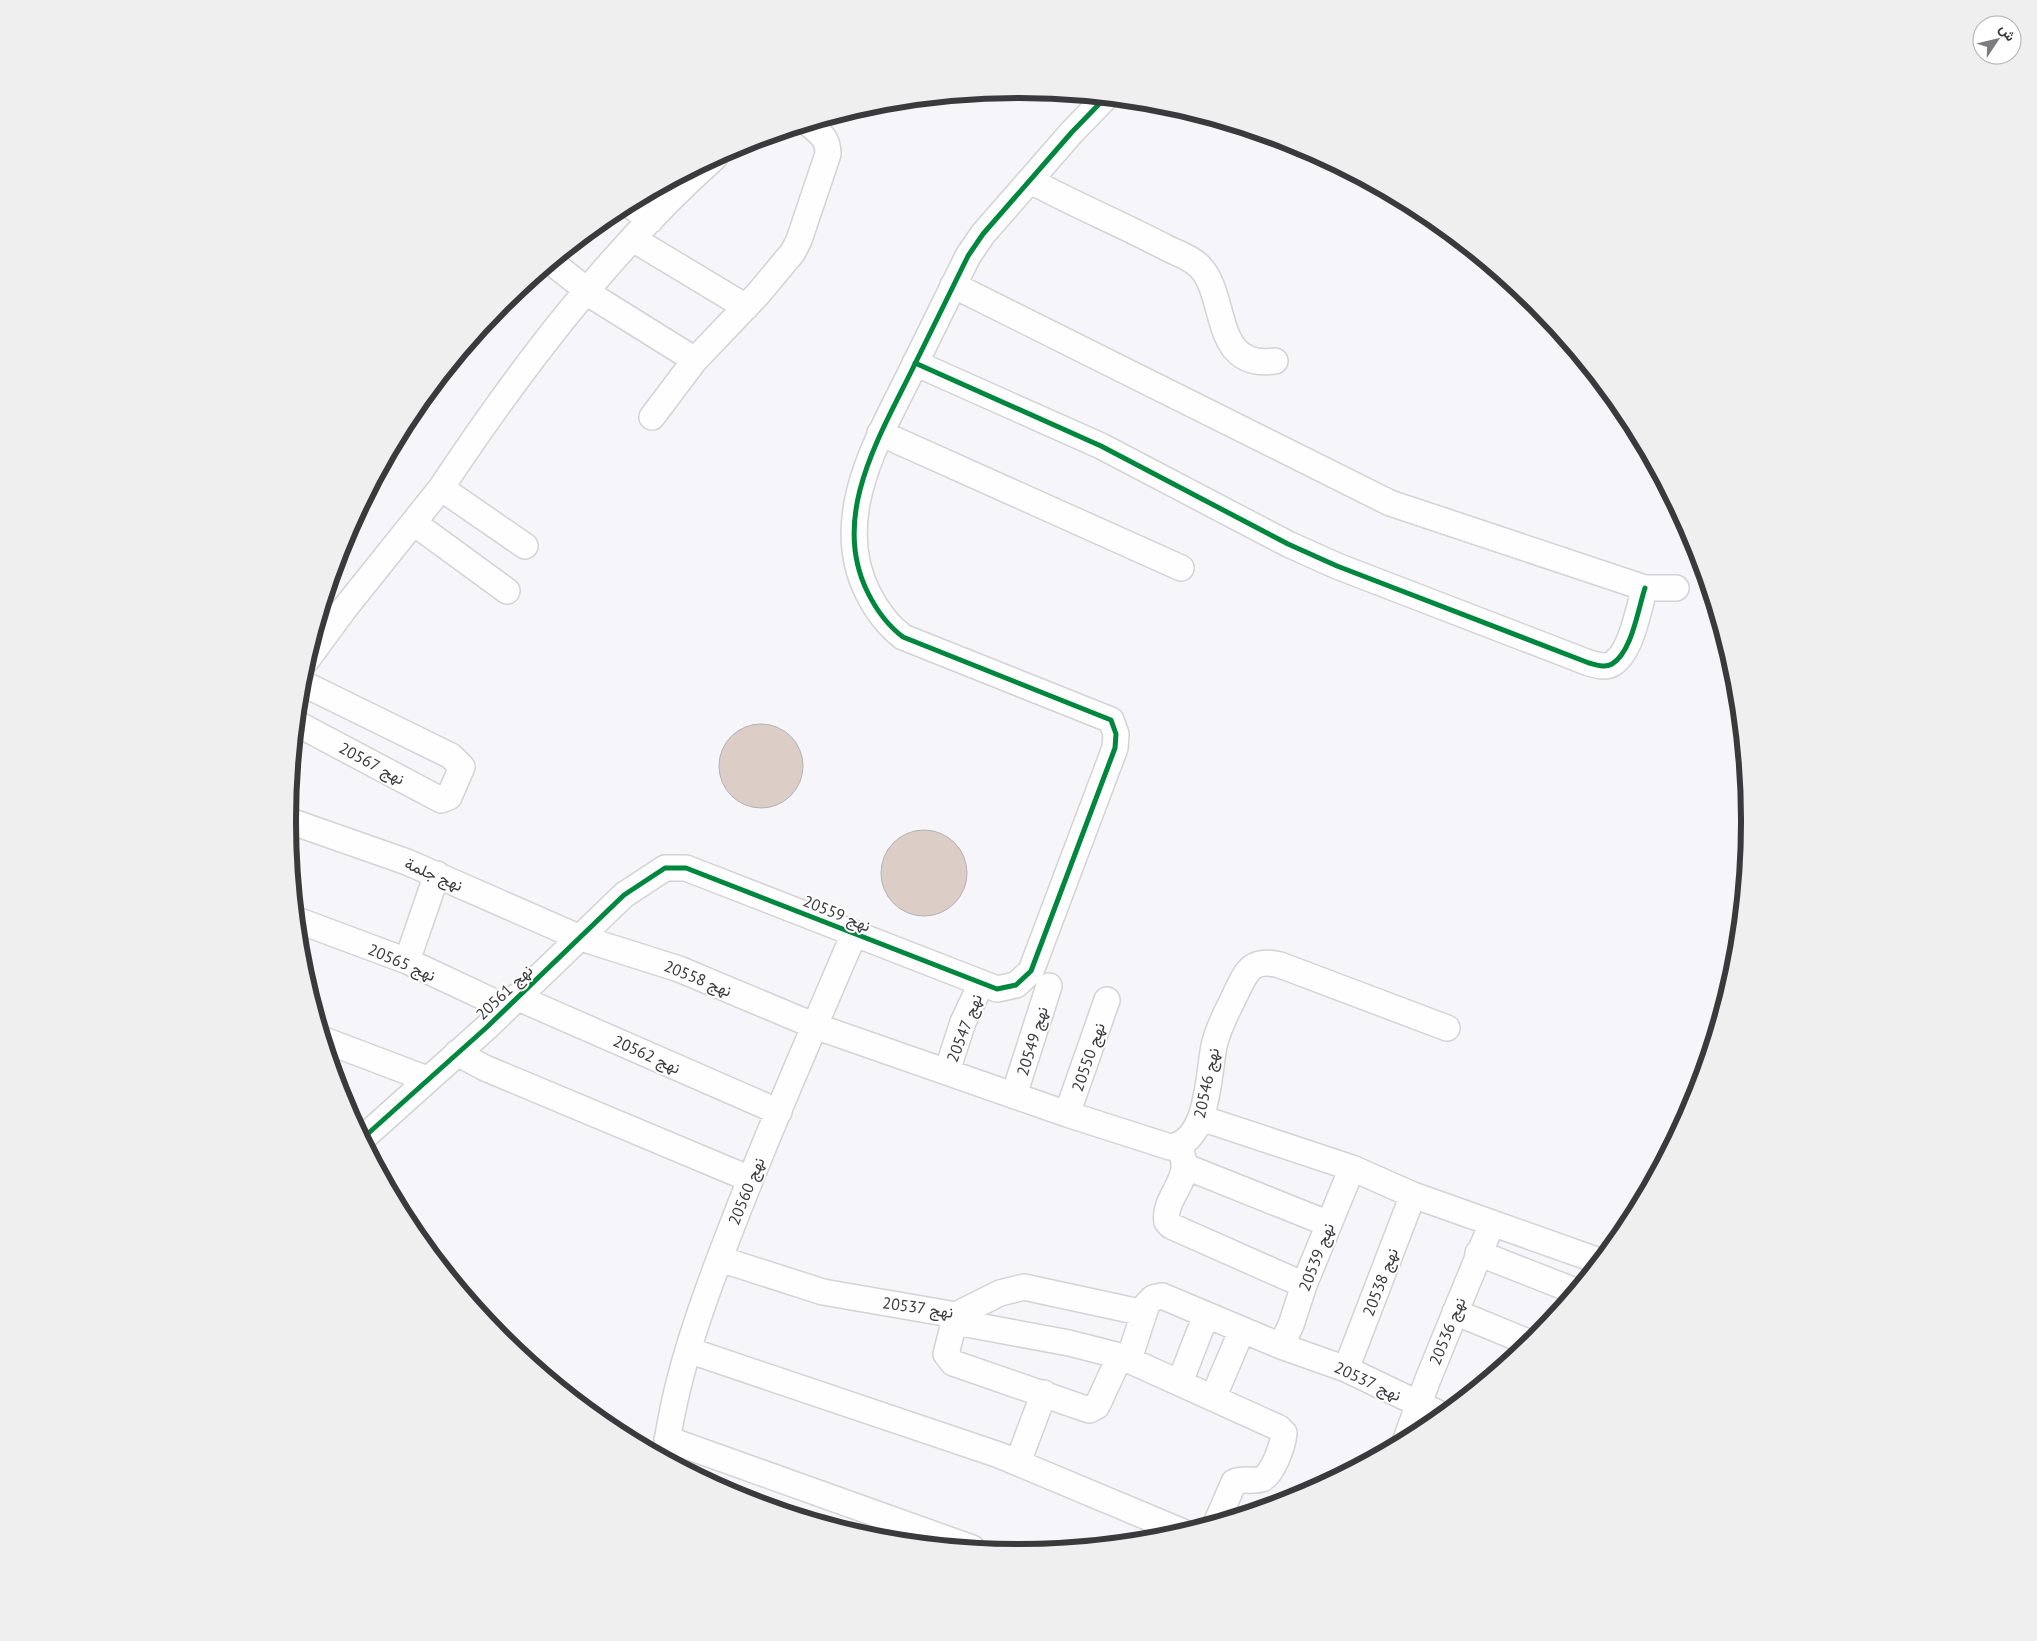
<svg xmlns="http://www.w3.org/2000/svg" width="2037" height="1641" font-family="'PT Sans',Vazirmatn,sans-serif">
  <rect width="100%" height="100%" fill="#f6f6fa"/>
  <path fill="#dccdc6" stroke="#b3b2b3" d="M719 766a42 42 0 1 1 84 0a42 42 0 1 1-84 0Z
    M881 873a43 43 0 1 1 86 0a43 43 0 1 1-86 0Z"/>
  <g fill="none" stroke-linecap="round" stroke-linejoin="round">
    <g stroke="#d3d3d6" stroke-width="28">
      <path id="minor" d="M1031,181C1075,205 1121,224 1165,247C1176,253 1193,258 1201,268C1228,298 1212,370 1275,361
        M628,204L651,220
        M633,239L746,307
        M551,262L588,291
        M953,285L1390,503L1645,588H1676
        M586,292L695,360
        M915,363L1101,446L1288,544L1337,566L1589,663C1597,665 1605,668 1612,664C1632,652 1638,609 1645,588
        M652,417L695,360L758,294L793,252L799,240L828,154C828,138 820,133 808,123
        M880,433L1181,568
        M414,523L507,591
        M525,546L441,488C520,369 608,253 715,157
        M306,661L345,608L441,488
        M296,723L441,800L449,797L462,767L451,756L300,682
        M287,820L407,862L578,937L679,969L815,1026L1067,1114L1170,1147C1209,1142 1208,1075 1214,1046C1218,1027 1228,1010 1236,993C1247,970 1252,958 1280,965L1447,1028
        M297,920L407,961L505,1007
        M407,961L437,874
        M516,997L779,1112
        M324,1040L427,1079
        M457,1053L485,1068L750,1179
        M947,1071L963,1022L981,984
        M1014,1095L1049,986
        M1067,1114L1107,1000
        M1201,1118L1352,1168L1413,1195L1492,1223L1428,1379L1406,1439
        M363,1138L487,1027L624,895L665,868H686L997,989L1016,985L1031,971L1115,748L1116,734L1111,720L903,637C887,625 877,611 868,593C830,518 878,439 911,372C930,333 949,295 968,256L983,234L1072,132L1106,97
        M1179,1145C1181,1152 1184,1159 1184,1165C1185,1185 1163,1201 1167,1222L1171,1226L1304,1285
        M1184,1166L1329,1224
        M1492,1223L1599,1261
        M1478,1253L1575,1291
        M720,1259L823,1292L956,1315L1000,1293L1024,1287L1144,1313
        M1455,1312L1530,1343
        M956,1315L946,1354L953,1363L1089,1410L1097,1406L1120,1356
        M956,1322L1069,1343L1120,1356L1279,1428L1284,1433C1283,1445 1273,1474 1262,1479C1253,1482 1244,1478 1234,1482L1217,1521
        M1281,1346L1291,1325L1304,1285L1352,1168
        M688,1350L999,1455L1183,1532
        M1129,1359L1147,1304L1153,1298L1162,1296L1281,1346L1346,1369L1442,1415
        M1346,1369L1413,1195
        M1180,1382L1206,1315
        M1213,1398L1242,1330
        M667,1439L972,1548
        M665,1457C674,1382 700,1309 727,1239C766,1136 811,1035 854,934
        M1018,1462L1044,1393"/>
    </g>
    <use href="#minor" stroke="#fefefe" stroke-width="25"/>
    <g stroke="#fff" stroke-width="8">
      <path id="cycleway" d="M915,363L1101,446L1288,544L1337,566L1589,663C1597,665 1605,668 1612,664C1632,652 1638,609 1645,588
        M363,1138L487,1027L624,895L665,868H686L997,989L1016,985L1031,971L1115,748L1116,734L1111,720L903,637C887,625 877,611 868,593C830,518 878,439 911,372C930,333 949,295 968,256L983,234L1072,132L1106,97"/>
    </g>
    <use href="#cycleway" stroke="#00873e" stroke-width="5"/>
  </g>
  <g text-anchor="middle" stroke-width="4" stroke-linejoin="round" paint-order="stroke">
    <g font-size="16" fill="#3a3a3d" stroke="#fff">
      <text transform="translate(372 763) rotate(28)" y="6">نهج 20567</text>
      <text transform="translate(434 874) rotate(23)" y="6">نهج جلمة</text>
      <text transform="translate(837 913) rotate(22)" y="6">نهج 20559</text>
      <text transform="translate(402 962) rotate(23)" y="6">نهج 20565</text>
      <text transform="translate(698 978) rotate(22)" y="6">نهج 20558</text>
      <text transform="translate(504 992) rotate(-44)" y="6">نهج 20561</text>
      <text transform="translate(964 1028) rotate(-69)" y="6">نهج 20547</text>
      <text transform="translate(1032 1041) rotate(-73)" y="6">نهج 20549</text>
      <text transform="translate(647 1054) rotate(24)" y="6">نهج 20562</text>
      <text transform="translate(1088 1057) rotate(-71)" y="6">نهج 20550</text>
      <text transform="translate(1206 1083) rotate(-78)" y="6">نهج 20546</text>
      <text transform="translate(746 1191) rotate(-68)" y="6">نهج 20560</text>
      <text transform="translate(1316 1257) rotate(-69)" y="6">نهج 20539</text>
      <text transform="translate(1380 1282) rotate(-69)" y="6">نهج 20538</text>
      <text transform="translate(918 1307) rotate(8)" y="6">نهج 20537</text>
      <text transform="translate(1447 1331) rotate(-68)" y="6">نهج 20536</text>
      <text transform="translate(1368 1381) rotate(25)" y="6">نهج 20537</text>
    </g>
  </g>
  <path d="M0 0H2037V1641H0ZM1018 98H1019A722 722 0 0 1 1741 820V822A722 722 0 0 1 1019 1544H1018A722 722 0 0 1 296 822V820A722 722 0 0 1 1018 98Z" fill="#efefef" fill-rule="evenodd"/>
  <path fill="none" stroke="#3a3a3d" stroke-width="6" d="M1018 98H1019A722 722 0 0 1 1741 820V822A722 722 0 0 1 1019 1544H1018A722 722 0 0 1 296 822V820A722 722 0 0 1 1018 98Z"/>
  <g transform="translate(1997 40) rotate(55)"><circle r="24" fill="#ffffff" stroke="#b0b0b1"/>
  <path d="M0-4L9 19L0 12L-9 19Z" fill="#7c7c7f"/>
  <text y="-8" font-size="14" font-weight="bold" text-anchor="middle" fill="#3a3a3d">ش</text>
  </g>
</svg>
